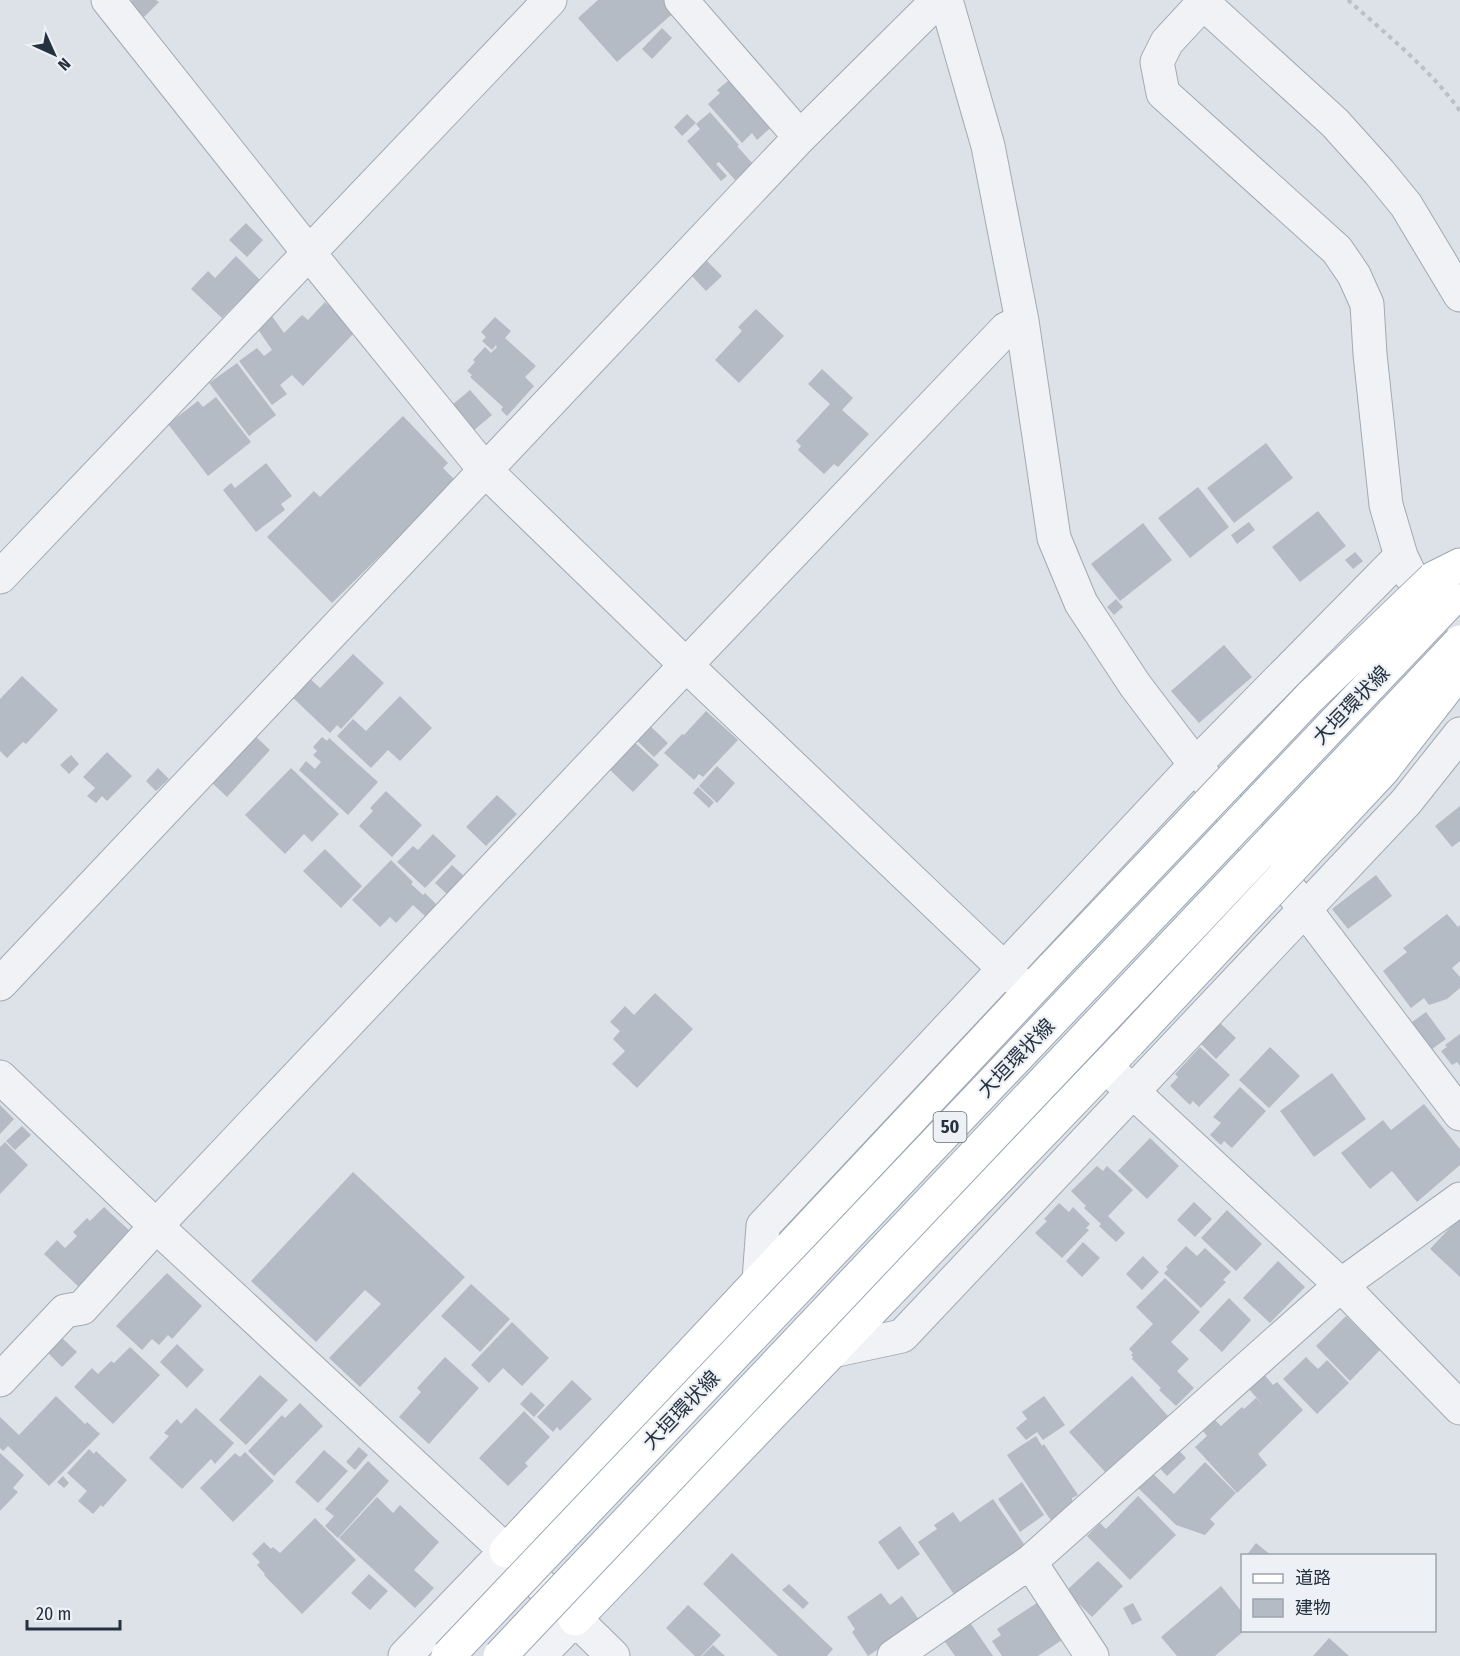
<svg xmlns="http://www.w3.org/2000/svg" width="1460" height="1656" font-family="'Fira Sans Condensed','Noto Sans JP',sans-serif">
  <rect width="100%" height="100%" fill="#dde2e8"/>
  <path fill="#b4bbc4" d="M132,0H156L159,2L144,17L129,3Z
    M598,0H668L677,10L617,62L578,18Z
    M662,28L672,38L652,59L642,49Z
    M734,76L776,123L757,140L752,133L742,143L708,104L720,93L717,90Z
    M710,112L739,145L737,146L753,164L735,180L719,162L716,164L727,176L721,181L687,141L700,129L696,124Z
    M687,114L696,123L682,136L674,127Z
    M246,223L263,240L247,257L229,240Z
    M236,256L260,280L222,318L191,289L208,271L215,278Z
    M707,261L722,276L706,291L692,276Z
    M325,302L356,331L303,386L292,375L280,385L287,394L272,405L239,361L257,348L264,356L272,350L257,328L272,316L284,333L302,315L308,320Z
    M756,309L784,336L739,383L715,360L742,331L738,327Z
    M495,317L511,331L505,338L536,366L525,377L534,386L507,416L501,410L503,407L470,377L472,375L467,371L475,362L473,360L485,347L491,353L497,347L496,345L492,350L482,341L486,337L481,332Z
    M237,363L276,415L249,436L209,383Z
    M822,369L853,398L842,410L869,434L838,467L834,464L824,474L798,450L801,446L796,441L830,404L808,384Z
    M470,390L492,415L473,431L452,405Z
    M216,397L251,442L208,476L168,424L198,401L203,407Z
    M403,416L448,463L443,468L456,481L332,603L267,537L314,491L320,497Z
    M1266,443L1293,478L1234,523L1207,488Z
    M266,463L292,496L281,504L285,510L256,532L223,490L231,483L235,488Z
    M1198,487L1229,527L1190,558L1158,518Z
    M1318,511L1346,546L1300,582L1272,547Z
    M1249,522L1255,530L1237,544L1231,535Z
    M1143,523L1172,560L1120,601L1091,564Z
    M1355,552L1363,561L1353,569L1345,560Z
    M1116,599L1123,607L1114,615L1107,607Z
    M1224,645L1252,677L1199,723L1171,691Z
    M353,654L384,683L341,729L337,725L330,733L290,695L307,676L320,688Z
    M22,676L58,710L26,744L23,742L7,758L0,751V699Z
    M400,696L432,728L400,761L388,750L371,768L337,736L353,719L366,731Z
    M706,711L738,740L703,777L699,774L694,780L664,753L682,734L684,735Z
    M648,724L668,743L654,757L634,738Z
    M254,735L270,750L227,797L210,781Z
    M322,737L327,741L329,738L378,782L348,815L299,770L306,761L315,769L321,762L313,755L317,751L313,747Z
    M631,739L659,765L633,792L606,766Z
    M107,752L132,776L107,801L102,796L96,803L87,796L95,788L83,777Z
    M71,755L79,764L69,774L60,765Z
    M717,766L735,783L717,803L699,786Z
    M158,768L169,779L156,791L146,781Z
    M291,768L339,814L312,842L304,834L285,854L245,815Z
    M698,787L714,802L709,808L693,793Z
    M386,791L422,825L392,857L359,826L373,811L370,808Z
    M497,795L517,814L486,846L466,827Z
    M1460,806V841L1452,847L1435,826Z
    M433,834L456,856L425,888L397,862L413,846L418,850Z
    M325,849L362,886L341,908L303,871Z
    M391,860L413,882L411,884L423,895L425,893L437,905L425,916L413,905L396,923L390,917L380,927L352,900Z
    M452,865L464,876L447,894L435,883Z
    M1376,875L1392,896L1348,929L1332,909Z
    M1447,914L1458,927L1460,925V961L1452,968L1460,977V988L1447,999L1429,1005L1424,998L1411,1008L1383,971L1407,952L1403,948Z
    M655,993L693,1029L637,1088L612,1064L625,1051L613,1039L620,1031L610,1022L625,1006L634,1015Z
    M1426,1012L1446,1039L1428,1052L1408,1025Z
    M1218,1021L1236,1038L1216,1059L1198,1041Z
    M1460,1034V1066L1457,1062L1452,1065L1441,1051L1447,1047L1445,1045Z
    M1200,1047L1230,1075L1199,1107L1193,1101L1190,1105L1170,1086L1178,1077L1175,1074Z
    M1270,1047L1300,1076L1269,1108L1239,1080Z
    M1332,1073L1366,1119L1314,1157L1280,1111Z
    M1240,1087L1266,1111L1232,1148L1224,1141L1221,1145L1210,1135L1221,1123L1213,1117Z
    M1424,1104L1460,1149V1165L1417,1202L1392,1171L1370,1189L1341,1153L1383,1120L1391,1130Z
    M0,1105L14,1119L0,1134Z
    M22,1126L31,1135L15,1150L6,1141Z
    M1150,1138L1179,1166L1147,1199L1118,1171Z
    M5,1142L28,1165L0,1194V1147Z
    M1097,1166L1103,1171L1107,1166L1133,1190L1108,1216L1125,1233L1116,1242L1099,1226L1106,1219L1101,1224L1084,1208L1086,1206L1071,1191Z
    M353,1172L465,1277L360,1387L329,1358L381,1304L365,1290L316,1342L251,1281Z
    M1194,1202L1212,1219L1195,1237L1177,1220Z
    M1059,1203L1069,1212L1073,1207L1090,1224L1086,1228L1089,1230L1062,1258L1035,1233L1047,1221L1044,1219Z
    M104,1207L133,1234L81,1289L44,1254L57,1240L65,1248L77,1236L73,1232L87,1218L90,1221Z
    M1227,1210L1262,1244L1236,1271L1201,1238Z
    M1460,1217V1277L1430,1249Z
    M1083,1242L1100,1258L1082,1277L1066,1261Z
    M1186,1246L1197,1256L1205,1248L1231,1272L1223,1280L1226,1282L1201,1308L1164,1273L1168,1269L1166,1267Z
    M1143,1256L1159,1272L1142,1290L1126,1274Z
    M1278,1261L1305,1287L1270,1323L1243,1298Z
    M167,1273L202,1306L172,1339L168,1335L159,1345L152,1339L142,1350L116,1326Z
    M1165,1278L1200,1312L1171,1342L1189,1359L1177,1371L1194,1388L1176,1406L1159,1390L1161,1388L1132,1359L1133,1357L1131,1355L1133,1353L1129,1349L1153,1324L1136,1307Z
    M471,1284L510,1319L480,1352L441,1316Z
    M1229,1298L1251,1320L1222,1352L1199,1330Z
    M1346,1316L1380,1350L1350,1381L1316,1346Z
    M512,1322L549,1358L522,1386L503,1368L489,1383L471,1365Z
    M59,1335L77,1352L62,1367L44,1349Z
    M177,1344L204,1370L187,1388L160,1362Z
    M130,1347L160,1375L113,1424L74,1387L92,1368L98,1374L111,1361L114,1363Z
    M445,1357L479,1388L429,1444L399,1417L421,1392L417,1388Z
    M1306,1357L1318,1369L1327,1360L1349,1383L1317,1414L1283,1379Z
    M1257,1366L1273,1385L1277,1382L1303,1410L1258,1454L1267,1465L1237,1493L1195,1447L1207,1436L1203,1431L1215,1420L1221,1426L1242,1407L1244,1409L1256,1398L1262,1404L1241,1380Z
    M260,1375L288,1400L246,1445L219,1420Z
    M1132,1376L1168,1416L1105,1472L1069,1432Z
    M572,1380L592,1399L560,1431L557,1427L553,1432L537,1417Z
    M531,1392L545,1405L534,1417L520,1404Z
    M56,1396L85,1424L87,1422L100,1434L49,1486L8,1446L3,1451L0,1448V1417L19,1435Z
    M1044,1396L1065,1425L1043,1440L1037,1432L1026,1440L1016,1428L1027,1419L1022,1412Z
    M300,1403L323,1426L274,1476L248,1451L282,1415L285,1418Z
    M196,1408L234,1443L215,1464L211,1459L182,1489L149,1458L169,1436L164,1433L177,1419L181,1424Z
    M524,1411L550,1437L525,1463L528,1466L508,1486L479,1458Z
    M1036,1436L1042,1446L1044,1444L1078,1495L1072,1498L1073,1508L1054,1525L1007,1455Z
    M1172,1443L1186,1458L1167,1476L1153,1461Z
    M359,1447L368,1455L355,1470L346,1462Z
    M89,1449L94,1454L96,1451L127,1480L103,1507L101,1505L93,1514L78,1501L87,1491L67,1473Z
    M324,1450L348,1471L318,1503L295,1482Z
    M245,1452L274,1481L233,1522L200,1488L235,1453L240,1457Z
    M0,1453L24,1475L13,1488L18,1492L0,1511Z
    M368,1461L389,1481L338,1538L325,1526L334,1516L325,1509Z
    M1205,1462L1236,1493L1210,1519L1215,1524L1205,1535L1176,1525L1133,1483L1147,1468L1174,1494Z
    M63,1476L69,1483L64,1488L57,1482Z
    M1022,1482L1044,1515L1020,1532L998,1499Z
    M1138,1496L1176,1535L1130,1580L1087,1536L1100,1523L1106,1529Z
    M377,1497L393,1513L400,1505L439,1542L414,1570L434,1588L415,1608L339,1538Z
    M993,1499L1026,1547L955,1596L918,1542L937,1529L934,1525L953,1512L960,1522Z
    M315,1518L356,1560L302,1614L264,1575L265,1574L257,1565L260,1562L252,1554L264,1542L271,1549L273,1547L280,1553Z
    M900,1526L920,1554L898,1570L878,1542Z
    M1256,1543L1272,1556H1246Z
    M732,1553L833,1649L827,1656H778L703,1584Z
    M1098,1561L1123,1586L1092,1617L1066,1591Z
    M369,1574L388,1591L370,1610L351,1593Z
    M789,1584L809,1603L803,1609L782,1590Z
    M1221,1586L1242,1612V1630H1245L1215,1656H1177L1161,1637Z
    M881,1593L890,1605L902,1596L920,1621L868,1656L852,1632L855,1629L847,1617Z
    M1043,1599L1068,1636L1038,1656H1002L992,1641L1001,1635L997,1629Z
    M1133,1603L1142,1620L1132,1625L1123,1608Z
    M688,1605L721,1635L701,1656H695L666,1628Z
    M969,1621L993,1656H955L943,1639Z
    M1329,1638L1349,1656H1313Z
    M713,1645L725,1656H702Z"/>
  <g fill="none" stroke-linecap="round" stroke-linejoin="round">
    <g stroke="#a2a9b2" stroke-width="35">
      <path id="minor" d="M108,0L309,253L485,470L686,665L1014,978
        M681,0L800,137
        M946,0L988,146L1022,321L1054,538L1081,603L1135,685L1460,1114
        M1200,0L1335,123L1379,172L1406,205L1460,295
        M1203,3L1167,42L1157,62L1163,93L1337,250L1354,275L1367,304L1370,354L1386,505L1401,556L1410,575
        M0,577L550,0
        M0,984L800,137L931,7L948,8
        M0,1077L156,1226L506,1551L613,1656
        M1118,1078L1341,1285L1460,1408
        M759,1280L763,1226L1195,765L1401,556
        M832,1351L902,1336L1406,802L1460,734
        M0,1380L65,1311L82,1308L156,1226L686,665L1006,329L1022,321
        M1030,1562L1092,1656
        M405,1656L506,1551
        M539,1656L575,1619
        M894,1656L1030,1562L1341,1285L1460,1199"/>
    </g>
    <g stroke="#9ca7b4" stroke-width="35">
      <path id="major" d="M1434,578L1460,565
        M506,1551L1053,967
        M575,1619L1129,1042"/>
    </g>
    <path stroke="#bbc0c6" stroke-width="4" stroke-dasharray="4.5 4.5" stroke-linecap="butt" d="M1348,0C1386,34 1431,70 1460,111"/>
    <use href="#minor" stroke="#f0f2f6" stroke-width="33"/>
    <use href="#major" stroke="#fff" stroke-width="33"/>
    <g stroke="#9ca7b4" stroke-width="35" stroke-linecap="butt">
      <path id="major-bridge" d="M1053,967L1309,698L1434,578
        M1129,1042L1382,771L1460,671
        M448,1656L1452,599
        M500,1656L1460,642"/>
    </g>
    <use href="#major-bridge" stroke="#fff" stroke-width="33"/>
  </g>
  <g text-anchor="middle" stroke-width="4.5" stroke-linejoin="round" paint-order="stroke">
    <rect fill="#edf1f5" stroke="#626b76" stroke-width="1.5" x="933.5" y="1112" width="33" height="30" rx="4.5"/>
    <g font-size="18" font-weight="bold" fill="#26313f">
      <text x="950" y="1133">50</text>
    </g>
    <g font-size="20" fill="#26313f" stroke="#edf1f5">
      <text transform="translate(1351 705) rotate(-46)" y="7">大垣環状線</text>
      <text transform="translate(1016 1058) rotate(-46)" y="7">大垣環状線</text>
      <text transform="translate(681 1410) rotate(-46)" y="7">大垣環状線</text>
    </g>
  </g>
  <rect x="1241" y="1554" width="195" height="78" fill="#edf1f5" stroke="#9da4ac" stroke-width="1.5"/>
  <rect x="1253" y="1574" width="30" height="9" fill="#ffffff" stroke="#9da4ac" stroke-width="1.5"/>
  <text x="1295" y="1584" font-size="18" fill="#26313f">道路</text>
  <rect x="1253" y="1599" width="30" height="18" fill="#b4bbc4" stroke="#9da4ac" stroke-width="1.5"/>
  <text x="1295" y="1614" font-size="18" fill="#26313f">建物</text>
  <g transform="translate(54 54) rotate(135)" stroke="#edf1f5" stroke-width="4.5" paint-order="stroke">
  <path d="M0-4.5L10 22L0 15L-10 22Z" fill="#26313f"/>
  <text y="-9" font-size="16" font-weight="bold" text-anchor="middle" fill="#26313f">N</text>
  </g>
  <path d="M27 1620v9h93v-9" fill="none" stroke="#26313f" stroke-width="3"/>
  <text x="36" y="1620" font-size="18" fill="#26313f" stroke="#edf1f5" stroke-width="4.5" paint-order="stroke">20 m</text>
</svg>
